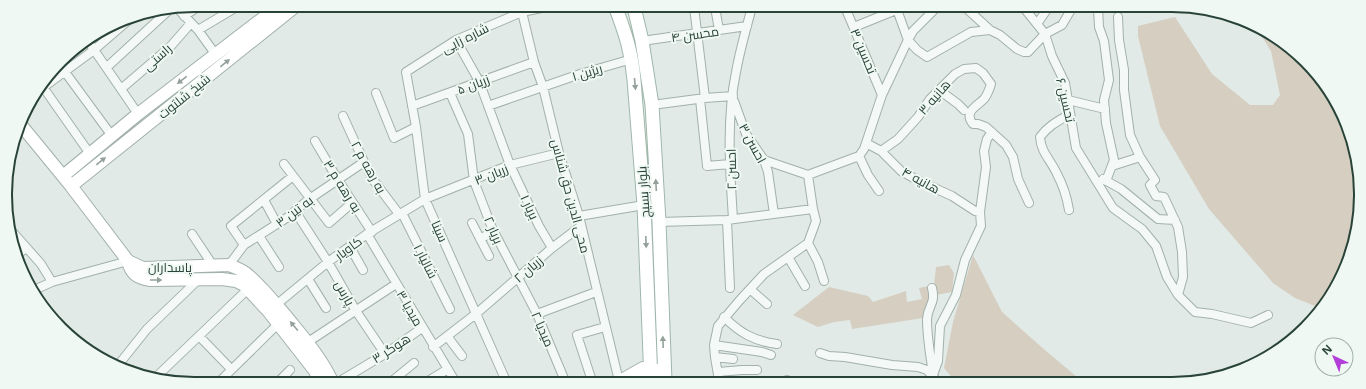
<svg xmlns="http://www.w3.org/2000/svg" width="1366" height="389" font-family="'Open Sans',Cairo,sans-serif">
  <rect width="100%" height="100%" fill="#e1eae6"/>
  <path fill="#d5cec1" d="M1175,17L1212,74L1250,105H1273L1280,95L1271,51L1257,29L1277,37L1329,89L1357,157V231L1341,279L1320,308L1295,298L1273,283L1209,209L1160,126L1138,36V26Z
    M973,255L1002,312L1046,351L1083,382H956L944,368L953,322Z
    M949,265L954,273L952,292L930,296L923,318L852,329L850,320L834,322L818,327L793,315L829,287L868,296L873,302L906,291L907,302L922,299L919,288L934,285L936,267Z"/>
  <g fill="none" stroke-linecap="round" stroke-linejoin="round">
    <g stroke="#a2b1aa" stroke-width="10">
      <path id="street" d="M263,5L268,15
        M694,7L705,98
        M715,7L719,30
        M845,7L882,95
        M896,7L908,40L917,50L927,57L971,32L990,30
        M177,8L198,30L216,55
        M966,8L990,30L1000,35L1017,49L1024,52H1028L1045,34L1062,25L1072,8
        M1024,8L1045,34L1052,56L1065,83L1076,148L1113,208L1142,229L1156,246L1167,277L1178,295
        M1098,8L1099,27L1104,41L1109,80L1104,100L1106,123L1114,160L1106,181
        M522,12L534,62L543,87L559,153L579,216L619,381
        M184,16L201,5
        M1118,17L1119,40L1124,70V90L1130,135L1140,157L1155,180L1150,185L1156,196L1164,197L1178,227L1182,252L1183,277L1178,295L1195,312L1212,314L1251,323L1268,315
        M1037,24L1048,8
        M854,27L896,10
        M198,30L240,5
        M456,40L479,81L510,165L528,203L539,226L552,248
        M88,41L138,114
        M642,41L747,26
        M107,67L169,10
        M65,72L112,136
        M43,87L90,154
        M41,89L94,50L131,18
        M121,89L170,47L191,23
        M939,90L958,104L964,110
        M376,93L394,138L416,127
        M450,93L468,134L474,181L492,228L537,314L565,381
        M700,99L707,166L730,164
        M1068,100L1105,109
        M734,101L746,134L764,160L768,172L774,214
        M652,105L705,98L733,96
        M412,106L534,62
        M488,106L580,74L632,59
        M343,116L364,162L374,181L399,214
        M315,141L338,180L372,232
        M866,143L881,151L901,171L921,182L952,196L975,211L980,212
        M881,151L898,139L918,117L930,99L955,74L964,69L976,68L983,73L991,84C989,90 988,94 984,99C977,106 963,112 973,124H978L986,127L1006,145L1013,157L1018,179L1029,203
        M859,156L868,175L879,191
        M764,160L808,175L859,156L864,149L882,95L908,40L913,31L936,8
        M284,164L329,223L352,203
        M1112,166L1140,157
        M1103,179L1121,189L1158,219L1175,220
        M264,200L277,224
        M1069,210C1067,198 1063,185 1057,174C1051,160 1041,153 1040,137C1048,126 1058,121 1070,114
        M295,211L328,262L356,311L385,354
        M402,213L450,309
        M579,216L644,205
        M733,219C730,171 726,120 736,72C740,50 746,29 752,7
        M727,220L730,288
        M659,222L727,220L813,209
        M472,223L489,256
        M10,229L41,264L52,282
        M192,234L214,267
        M367,234L455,381
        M259,236L279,267
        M480,239L494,231
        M808,243L818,262L824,281
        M244,245L231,226L293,176
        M350,247L363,270
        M17,255L26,248
        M788,257L805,286
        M229,265L244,245L288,217L308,200L364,162
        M308,279L326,308
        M932,288C936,304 928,305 927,319C927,337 930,355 933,373
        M750,289L767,304
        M34,290L52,282L128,261
        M276,305L328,262L367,234L425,199L510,165L559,153
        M537,314L596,292
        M724,317C740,333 754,341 777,344
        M199,336L231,369
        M447,336L462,356
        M308,342L396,284
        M714,345L762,352L771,355
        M433,347L477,313L552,248L581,226
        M820,353L829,356L845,357L892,365L918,367L927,370L938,382
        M715,357L733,359
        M119,364L147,329L198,280
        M718,372L742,370H757
        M933,375L938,361L940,326L956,295L965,260L981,226L980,212L986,167L984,151L987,139L992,132
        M154,379L248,289
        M220,381L278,324
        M279,381L290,370
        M340,381L385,354L422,328
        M392,381L414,363
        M428,381L448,369
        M506,381L425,199L416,127L406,72L456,40L522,12L551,6
        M592,381L577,335L605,327
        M719,381L715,357L714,345L718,326L739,301L764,274L808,243L816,221L813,209L808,175
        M784,382L787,380"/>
    </g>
    <g stroke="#a2b1aa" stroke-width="14">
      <path id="secondary" d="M21,125L71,186L128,261L143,268L229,265C236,268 243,270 248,275C262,287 274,302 286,316C303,337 320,356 332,381
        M63,176L138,114L280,5
        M71,186L297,5
        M128,261C131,274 137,278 150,280L222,279L236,281L244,285L269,312L315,371L319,381
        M620,381L643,368L651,371L659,370
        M641,381L651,371"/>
    </g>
    <g stroke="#9fb7ab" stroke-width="15">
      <path id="primary" d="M615,6C625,32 632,53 634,80L644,205L651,381
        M634,7L642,41L652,105L659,222L665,381"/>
    </g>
    <use href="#street" stroke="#f4f8f6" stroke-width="8"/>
    <use href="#secondary" stroke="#fff" stroke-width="12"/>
    <use href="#primary" stroke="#fff" stroke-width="13"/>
  </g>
  <defs><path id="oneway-solid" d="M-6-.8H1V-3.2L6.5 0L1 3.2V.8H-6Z"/></defs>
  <g fill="#94a19b">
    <use href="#oneway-solid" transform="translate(225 63) rotate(-39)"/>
    <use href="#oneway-solid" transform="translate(182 80) rotate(142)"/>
    <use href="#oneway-solid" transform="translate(635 84) rotate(85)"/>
    <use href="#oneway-solid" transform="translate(101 161) rotate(-39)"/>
    <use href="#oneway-solid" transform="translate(656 185) rotate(-93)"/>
    <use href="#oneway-solid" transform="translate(646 242) rotate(88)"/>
    <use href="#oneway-solid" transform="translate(156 280)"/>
    <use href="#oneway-solid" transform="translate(294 326) rotate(-130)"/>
    <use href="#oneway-solid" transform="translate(663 342) rotate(-92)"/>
  </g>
  <g text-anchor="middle" stroke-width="4" stroke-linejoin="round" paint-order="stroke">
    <g font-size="13" fill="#284337" stroke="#f0f8f4">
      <text transform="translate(695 34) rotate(-8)" y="5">محسن ۴</text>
      <text transform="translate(465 38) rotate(-27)" y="5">شاره زایی</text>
      <text transform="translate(864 51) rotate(67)" y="5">تحسین ۳</text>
      <text transform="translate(157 57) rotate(-42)" y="5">راستی</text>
      <text transform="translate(587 72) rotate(-17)" y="5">ریژین ۱</text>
      <text transform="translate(473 84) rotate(-21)" y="5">زریان ۵</text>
      <text transform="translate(184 96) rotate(-39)" y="5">شیخ شلتوت</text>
      <text transform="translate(934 97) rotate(-49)" y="5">هانیه ۳</text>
      <text transform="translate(1066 100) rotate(77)" y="5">تحسین ۶</text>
      <text transform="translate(753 143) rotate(62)" y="5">احسن ۳</text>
      <text transform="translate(369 167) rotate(61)" y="5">به رهه م ۲</text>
      <text transform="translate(731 169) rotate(-91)" y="5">احسن ۲</text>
      <text transform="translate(491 174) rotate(-22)" y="5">زریان ۳</text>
      <text transform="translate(921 180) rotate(29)" y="5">هانیه ۴</text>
      <text transform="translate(343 186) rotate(58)" y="5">به رهه م ۳</text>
      <text transform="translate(643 192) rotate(-94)" y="5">بلوار بسیج</text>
      <text transform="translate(571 196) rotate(75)" y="5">محی الدین حق شناس</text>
      <text transform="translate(530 207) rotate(65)" y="5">بریار ۱</text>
      <text transform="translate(294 211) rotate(-37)" y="5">به تین ۳</text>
      <text transform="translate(494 230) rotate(66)" y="5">بریار ۲</text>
      <text transform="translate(440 231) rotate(66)" y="5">سینا</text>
      <text transform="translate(348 248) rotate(-36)" y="5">کاویار</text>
      <text transform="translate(426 261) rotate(63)" y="5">شالیار ۱</text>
      <text x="170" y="272">پاسداران</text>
      <text transform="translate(528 269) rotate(-41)" y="5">زریان ۲</text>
      <text transform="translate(345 293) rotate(61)" y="5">پارس</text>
      <text transform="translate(410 308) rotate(60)" y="5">میدیا ۳</text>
      <text transform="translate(543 329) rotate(66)" y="5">میدیا ۲</text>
      <text transform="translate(391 348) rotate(-33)" y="5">هوگر ۳</text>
    </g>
  </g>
  <path d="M0 0H1366V389H0ZM194 12H1172A182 182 0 0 1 1354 194V195A182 182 0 0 1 1172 377H194A182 182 0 0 1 12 195V194A182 182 0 0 1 194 12Z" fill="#f0f8f4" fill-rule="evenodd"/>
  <path fill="none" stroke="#284337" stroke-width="2" d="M194 12H1172A182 182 0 0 1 1354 194V195A182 182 0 0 1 1172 377H194A182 182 0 0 1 12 195V194A182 182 0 0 1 194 12Z"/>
  <g transform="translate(1334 357) rotate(316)"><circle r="19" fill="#f0f8f4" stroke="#a0b0a8"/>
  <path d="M0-3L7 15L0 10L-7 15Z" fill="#b33dd8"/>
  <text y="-6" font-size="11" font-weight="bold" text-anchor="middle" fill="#284337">N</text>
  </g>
</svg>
